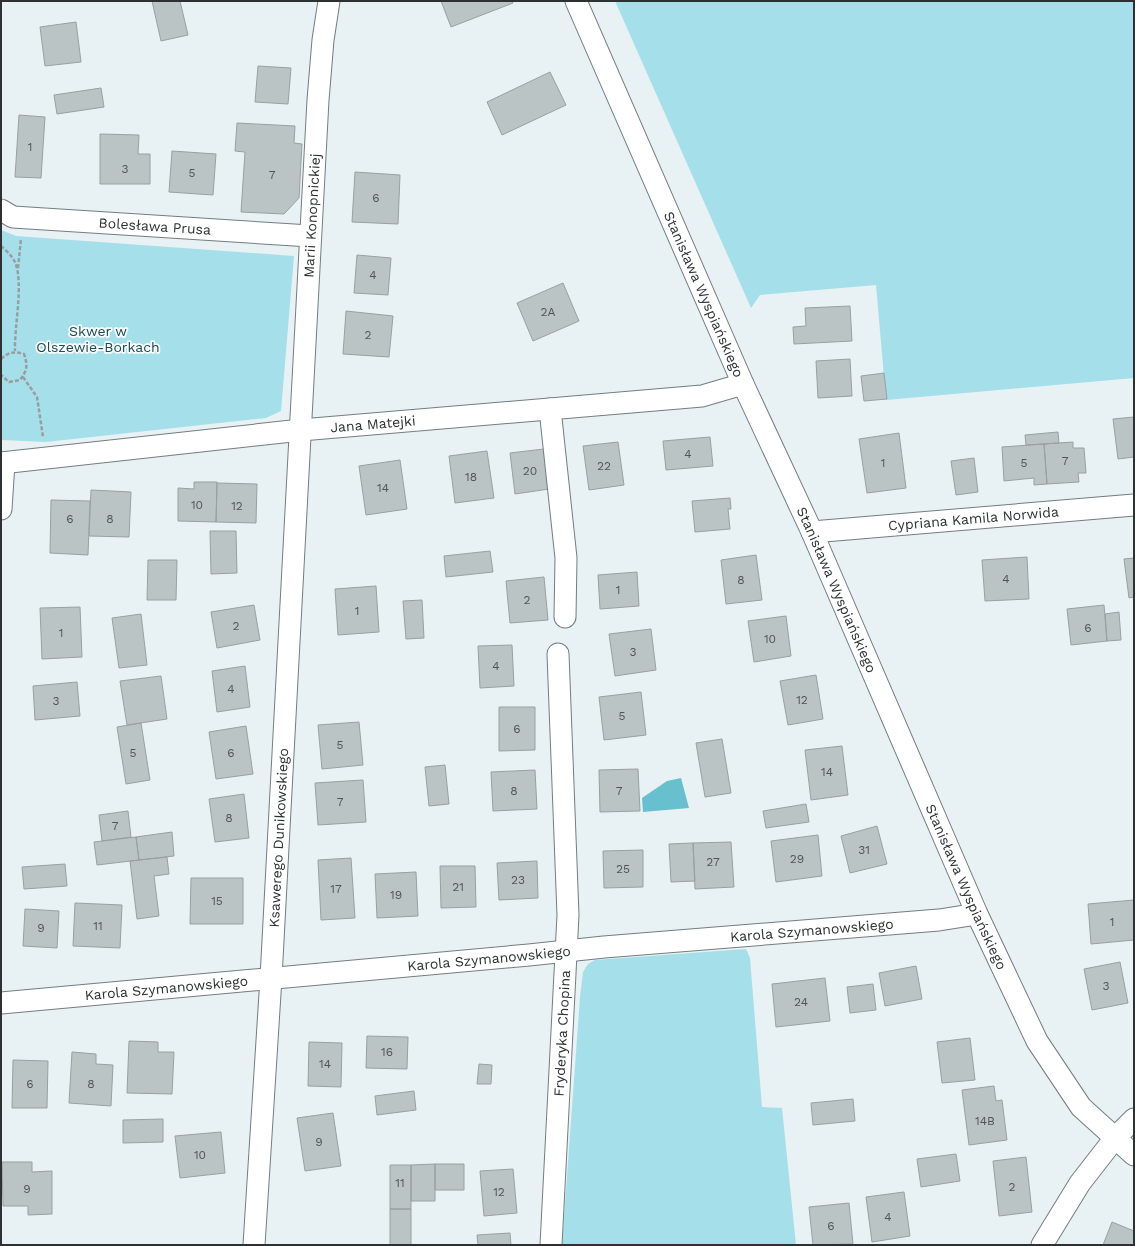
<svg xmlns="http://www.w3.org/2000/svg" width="1135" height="1246" font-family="'Work Sans',sans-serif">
  <rect width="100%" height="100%" fill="#e8f1f3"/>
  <path fill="#a5e0ea" d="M615,1H1134V378L886,400L876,285L760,295L751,308Z
    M1,230L16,236L294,256L281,411L266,418L46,442L1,440Z
    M746,949L750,958L762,1107L782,1108L796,1245H562L580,997L583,972L588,964L595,960Z"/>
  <path fill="#68c0cf" d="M681,778L689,808L643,812L642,798L667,781Z"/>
  <path fill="#bac4c5" stroke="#98a0a2" d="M152,1H180L188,35L161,41Z
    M441,1H512L513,3L451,27Z
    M76,22L81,62L45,66L40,27Z
    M258,66L291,68L288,104L255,102Z
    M550,72L566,105L502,135L487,102Z
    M101,88L104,107L57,114L54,95Z
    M19,115L45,117L41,178L15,177Z
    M237,123L295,126L294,143L302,144L299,198L284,214L241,212L245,152L235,151Z
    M100,134L139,135L138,154H150V184H100Z
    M172,151L216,154L213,195L169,192Z
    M355,172L400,175L398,224L352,222Z
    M357,255L391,258L388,295L354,293Z
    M563,283L579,321L533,341L517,303Z
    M850,306L852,341L794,344L793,327L806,326L805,308Z
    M346,311L393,316L389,357L343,354Z
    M850,359L852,396L818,398L816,361Z
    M884,373L887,399L864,401L861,376Z
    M1134,417V457L1118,459L1113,419Z
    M1058,432L1059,443L1026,445L1025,435Z
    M899,433L906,488L867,493L859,439Z
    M710,437L713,466L666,470L663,441Z
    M618,442L624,485L589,490L583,446Z
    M1073,442V448H1084L1086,473H1078L1079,482L1047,484L1044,444Z
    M1044,444L1047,484L1034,485V478L1004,481L1002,447Z
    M544,449L549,489L515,494L510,453Z
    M487,451L494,498L455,503L449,456Z
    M974,458L978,492L956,495L951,461Z
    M400,460L407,509L366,515L359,466Z
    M194,482H217L216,522L178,521V488L194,489Z
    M217,483L257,484L256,523L216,522Z
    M91,490L131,492L129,537L89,536Z
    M730,498L731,509H728L730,529L695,532L692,501Z
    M51,500L90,501L88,555L50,553Z
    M210,531H236L237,573L211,574Z
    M490,551L493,572L446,577L444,556Z
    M756,555L762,600L726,604L721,560Z
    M1027,557L1029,599L985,601L982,560Z
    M1134,558V597L1129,598L1124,559Z
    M148,560H177L176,600H147Z
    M637,572L639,606L600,609L598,575Z
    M544,577L548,620L510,623L506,581Z
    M376,586L379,632L338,635L335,589Z
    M422,600L424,638L406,639L403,601Z
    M254,605L260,640L217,648L211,612Z
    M1104,605L1107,641L1071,645L1067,609Z
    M80,607L82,657L42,659L40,608Z
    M1119,612L1121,640L1107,641L1105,614Z
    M141,614L147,665L119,668L112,618Z
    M786,616L791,656L754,662L748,621Z
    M651,629L656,670L615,676L609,634Z
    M512,645L514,686L480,688L478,646Z
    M245,666L250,707L217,712L212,671Z
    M816,675L823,719L788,725L780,681Z
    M161,676L167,719L127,725L120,681Z
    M77,682L80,716L35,720L33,686Z
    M641,692L646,735L604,740L599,697Z
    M499,707H535V750L499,751Z
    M359,722L363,765L322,769L318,725Z
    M141,723L150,780L126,784L117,727Z
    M246,726L253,774L216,779L209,732Z
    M722,739L731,793L705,797L696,743Z
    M842,746L848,795L811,800L805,750Z
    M445,765L449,804L429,806L425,767Z
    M638,769L640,811L600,812L599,770Z
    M535,770L537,809L493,811L491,772Z
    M363,780L366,822L318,825L315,783Z
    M244,794L249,838L215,842L209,799Z
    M806,804L809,822L766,828L763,811Z
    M128,811L131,837L102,841L99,815Z
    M877,826L887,864L850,873L841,836Z
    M172,832L174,856L139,860L136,837Z
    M818,835L822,876L776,882L771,841Z
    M136,837L139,860L97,865L94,842Z
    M731,842L734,887L695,889L693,843Z
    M693,843L695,881L671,882L669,844Z
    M643,850V887L604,888L603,851Z
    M167,857L169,874L154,876L159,916L137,919L130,861Z
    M351,858L355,918L321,920L318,860Z
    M537,861L538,898L499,900L497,863Z
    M65,864L67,886L24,889L22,867Z
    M440,866H475L476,907L441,908Z
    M416,872L418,916L377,918L375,874Z
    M191,878H243V924H190Z
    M1134,900V940L1091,944L1088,904Z
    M75,903L122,905L120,948L73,946Z
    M25,909L59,911L57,948L23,946Z
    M1120,962L1128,1003L1092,1010L1084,969Z
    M916,966L922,999L885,1006L879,973Z
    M825,978L830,1021L776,1027L772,984Z
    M873,984L876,1010L850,1013L847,987Z
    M367,1036L408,1037L407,1069L366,1068Z
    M970,1038L975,1080L942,1083L937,1042Z
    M129,1041L158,1042V1052H174L172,1094L127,1093Z
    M309,1042L342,1043L341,1087L308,1086Z
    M72,1052L96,1054V1064L113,1065L111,1106L69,1103Z
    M13,1060L48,1061L47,1108H12Z
    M479,1064L492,1065L491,1084H477Z
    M994,1086L996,1101L1002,1100L1007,1140L969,1145L962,1090Z
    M414,1091L416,1110L377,1115L375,1096Z
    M853,1099L855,1121L813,1125L811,1103Z
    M333,1113L341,1166L305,1171L297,1118Z
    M163,1119V1142L123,1143V1120Z
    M221,1132L225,1173L180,1178L175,1136Z
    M956,1154L960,1181L921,1187L917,1159Z
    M1026,1157L1032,1212L999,1216L993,1161Z
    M2,1162H32V1172L52,1171V1214L28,1215V1206H3Z
    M435,1164H464V1190H435Z
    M435,1164V1201H411V1165Z
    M390,1165H411V1209H390Z
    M513,1169L517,1213L484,1216L480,1171Z
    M904,1192L910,1236L872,1242L866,1197Z
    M849,1203L853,1244L813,1245L809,1207Z
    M390,1209H411V1245H390Z
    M1112,1222L1134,1231V1245H1103Z
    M510,1233L511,1245H478L477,1235Z"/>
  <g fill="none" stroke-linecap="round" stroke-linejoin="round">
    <g stroke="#747d7e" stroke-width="23">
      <g id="street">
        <path id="s1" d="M576,1L743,384L812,532L977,914L1037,1041L1081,1107L1134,1155"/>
        <path id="s2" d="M1,210L13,217L310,236"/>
        <path d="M550,409L566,558L565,617"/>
        <path id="s3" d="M1,463L301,430L702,396L743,384"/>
        <path d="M1,509L4,463"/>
        <path id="s4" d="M812,532L1134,505"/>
        <path id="s5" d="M1,1003L529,955L604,947L939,920L977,914"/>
        <path id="s6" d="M254,1245L271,978L318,100L323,40L329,1"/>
        <path id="s7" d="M551,1245L568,915L558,654"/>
        <path d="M1042,1245L1080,1183L1115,1138L1134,1119"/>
      </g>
    </g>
    <path stroke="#989ea0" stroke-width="2.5" stroke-dasharray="4 2" stroke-linecap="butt" d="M1,246C6,250 12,256 15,262C24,284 14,327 15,351
      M18,268L21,239
      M1,359C9,352 14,351 24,354C28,365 27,371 20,380L9,382L1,375
      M23,377L37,397L43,437"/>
    <use href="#street" stroke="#fff" stroke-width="21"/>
  </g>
  <g text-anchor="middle" stroke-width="3.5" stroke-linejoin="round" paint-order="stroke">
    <g font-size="12" fill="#505657">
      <text x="30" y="151">1</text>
      <text x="125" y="173">3</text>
      <text x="192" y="177">5</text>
      <text x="272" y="179">7</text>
      <text x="376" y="202">6</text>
      <text x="373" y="279">4</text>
      <text x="548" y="316">2A</text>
      <text x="368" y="339">2</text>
      <text x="688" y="458">4</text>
      <text x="1065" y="465">7</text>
      <text x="883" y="467">1</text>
      <text x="1024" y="467">5</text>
      <text x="604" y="470">22</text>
      <text x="530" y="475">20</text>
      <text x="471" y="481">18</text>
      <text x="383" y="492">14</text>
      <text x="197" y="509">10</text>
      <text x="237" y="510">12</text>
      <text x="70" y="523">6</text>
      <text x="110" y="523">8</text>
      <text x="1006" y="583">4</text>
      <text x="741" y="584">8</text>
      <text x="618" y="594">1</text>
      <text x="527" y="604">2</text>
      <text x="357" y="615">1</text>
      <text x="236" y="630">2</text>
      <text x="1088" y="632">6</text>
      <text x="61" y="637">1</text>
      <text x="770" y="643">10</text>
      <text x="633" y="656">3</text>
      <text x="496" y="670">4</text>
      <text x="231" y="693">4</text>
      <text x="802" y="704">12</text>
      <text x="56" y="705">3</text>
      <text x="622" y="720">5</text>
      <text x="517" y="733">6</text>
      <text x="340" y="749">5</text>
      <text x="133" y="757">5</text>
      <text x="231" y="757">6</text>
      <text x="827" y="776">14</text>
      <text x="514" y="795">8</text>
      <text x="619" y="795">7</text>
      <text x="340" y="806">7</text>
      <text x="229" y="822">8</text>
      <text x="115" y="830">7</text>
      <text x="864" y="854">31</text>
      <text x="797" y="863">29</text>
      <text x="713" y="866">27</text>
      <text x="623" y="873">25</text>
      <text x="518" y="884">23</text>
      <text x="458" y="891">21</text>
      <text x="336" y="893">17</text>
      <text x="396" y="899">19</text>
      <text x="217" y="905">15</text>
      <text x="1112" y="926">1</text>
      <text x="98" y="930">11</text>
      <text x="41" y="932">9</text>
      <text x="1106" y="990">3</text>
      <text x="801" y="1006">24</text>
      <text x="387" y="1056">16</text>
      <text x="325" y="1068">14</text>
      <text x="30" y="1088">6</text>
      <text x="91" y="1088">8</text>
      <text x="985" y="1125">14B</text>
      <text x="319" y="1146">9</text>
      <text x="200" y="1159">10</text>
      <text x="400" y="1187">11</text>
      <text x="1012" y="1191">2</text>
      <text x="27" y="1193">9</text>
      <text x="499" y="1196">12</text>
      <text x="888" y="1221">4</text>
      <text x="831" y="1230">6</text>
    </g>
    <g font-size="14" fill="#2d3132" stroke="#f8feff">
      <text dy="5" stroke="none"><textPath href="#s6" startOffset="1031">Marii Konopnickiej</textPath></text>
      <text dy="5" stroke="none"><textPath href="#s2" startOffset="156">Bolesława Prusa</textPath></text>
      <text dy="5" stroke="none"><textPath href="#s1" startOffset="320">Stanisława Wyspiańskiego</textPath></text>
      <text dy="5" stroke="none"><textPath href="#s3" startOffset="374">Jana Matejki</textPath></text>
      <text dy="5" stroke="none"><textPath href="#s4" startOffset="162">Cypriana Kamila Norwida</textPath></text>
      <text dy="5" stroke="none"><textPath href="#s1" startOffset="644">Stanisława Wyspiańskiego</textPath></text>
      <text dy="5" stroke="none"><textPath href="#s6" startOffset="408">Ksawerego Dunikowskiego</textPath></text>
      <text dy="5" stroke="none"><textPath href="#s1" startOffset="968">Stanisława Wyspiańskiego</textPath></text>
      <text dy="5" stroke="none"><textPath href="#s5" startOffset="814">Karola Szymanowskiego</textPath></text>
      <text dy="5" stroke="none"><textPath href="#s5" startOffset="490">Karola Szymanowskiego</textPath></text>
      <text dy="5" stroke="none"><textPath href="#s5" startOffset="166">Karola Szymanowskiego</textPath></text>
      <text dy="5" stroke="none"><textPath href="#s7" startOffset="212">Fryderyka Chopina</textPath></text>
    </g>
    <g font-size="14" fill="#1f474e" stroke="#f8feff">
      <text x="98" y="336">Skwer w<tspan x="98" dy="16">Olszewie-Borkach</tspan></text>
    </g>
  </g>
  <rect width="1135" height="1246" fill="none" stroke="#2d3132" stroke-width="4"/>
</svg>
